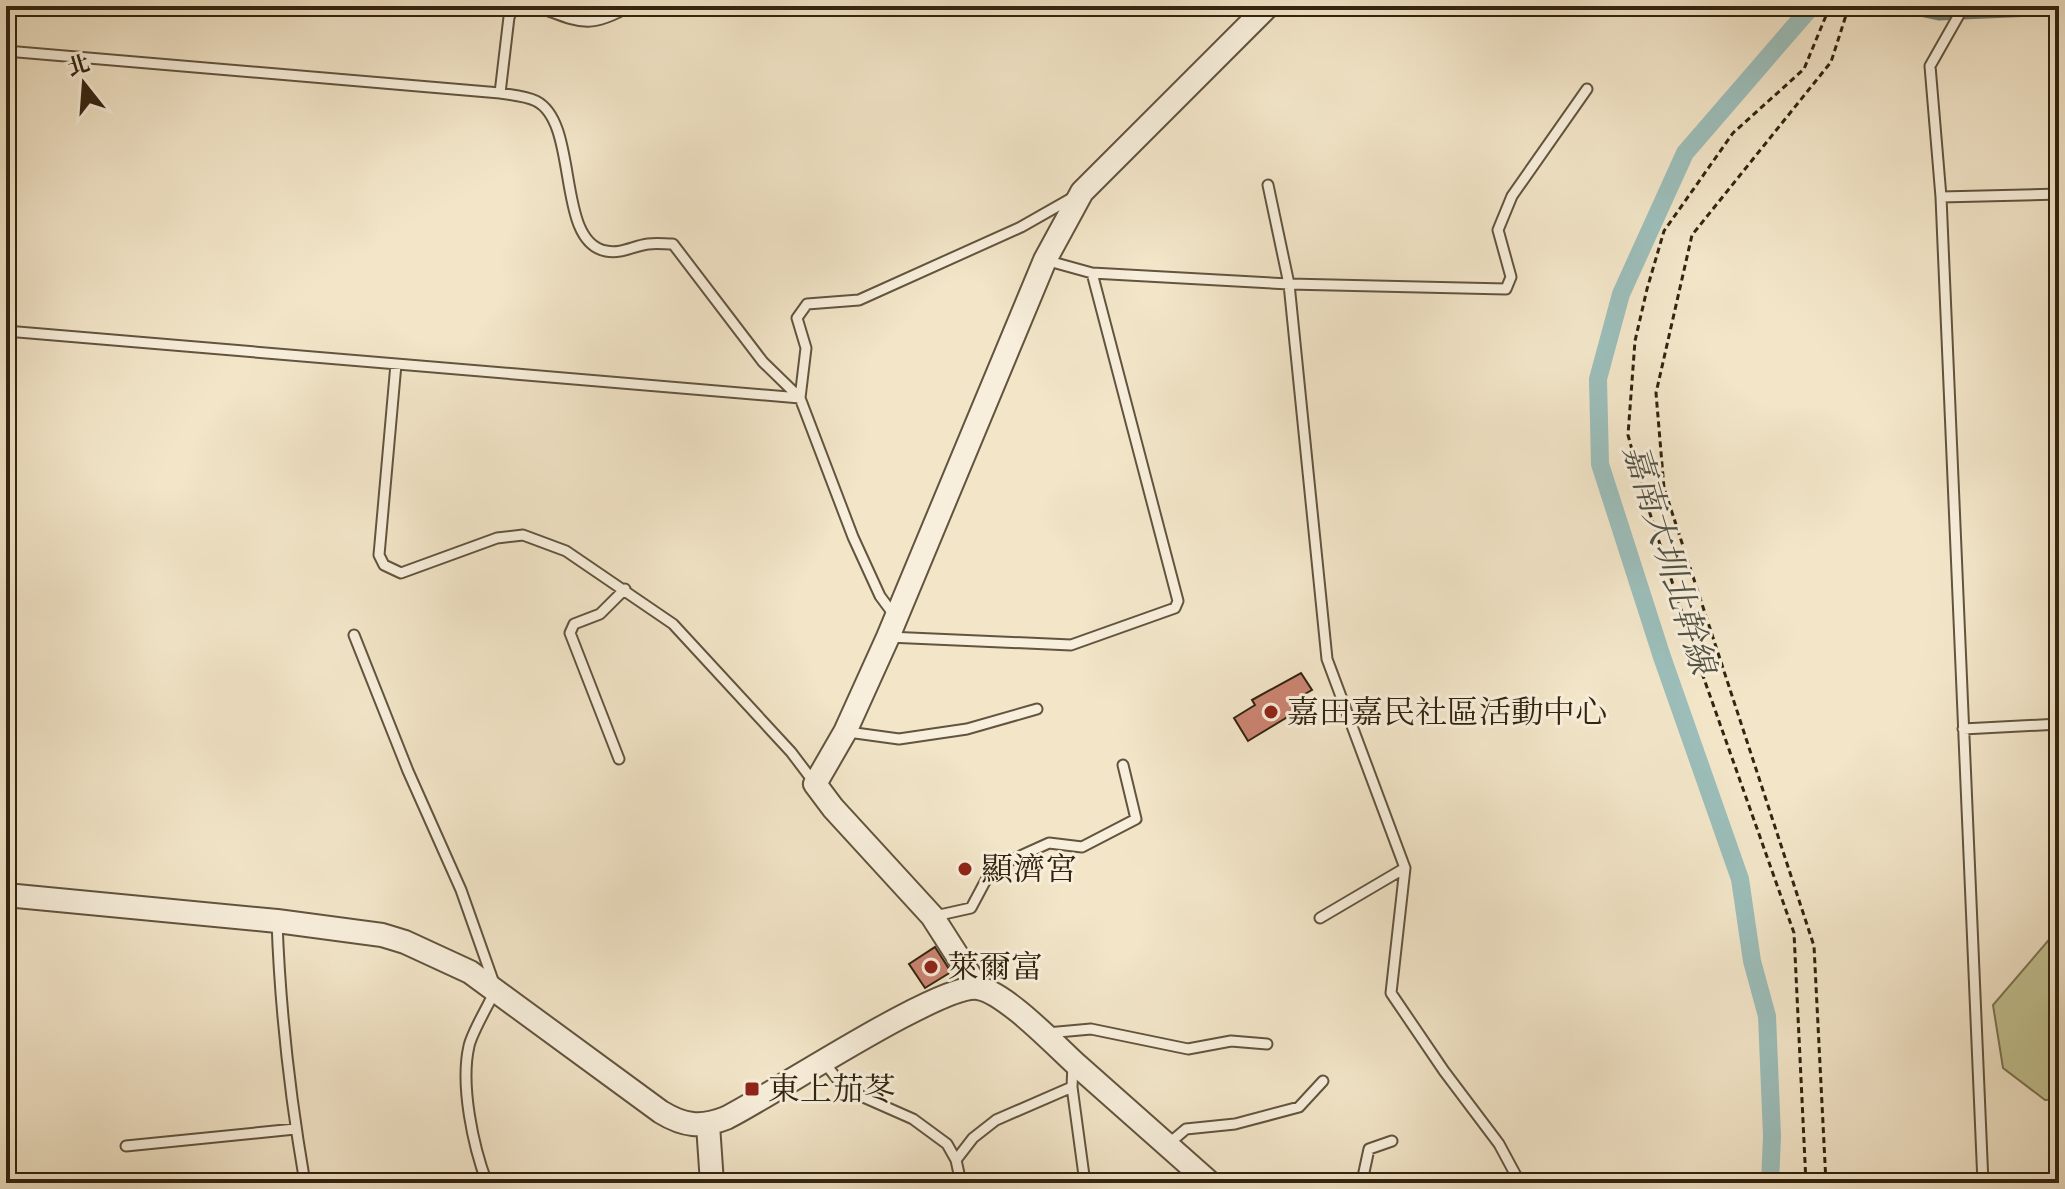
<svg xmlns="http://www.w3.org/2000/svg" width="2065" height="1189" font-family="'EB Garamond','Noto Serif TC',serif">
  <rect width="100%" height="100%" fill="#f2e5c8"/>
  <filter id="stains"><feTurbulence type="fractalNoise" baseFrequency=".0025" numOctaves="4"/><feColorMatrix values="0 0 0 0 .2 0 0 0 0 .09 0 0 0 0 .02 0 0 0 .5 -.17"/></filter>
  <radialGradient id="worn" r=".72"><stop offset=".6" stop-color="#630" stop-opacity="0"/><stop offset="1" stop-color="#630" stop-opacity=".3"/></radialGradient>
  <path fill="#c2c291" stroke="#7a7350" stroke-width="2" d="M2059,928V1099L2045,1100L2003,1068L1993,1005Z"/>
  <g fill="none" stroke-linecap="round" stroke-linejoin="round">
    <path stroke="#728076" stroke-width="5" d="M1882,6L1939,18L2059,13"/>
    <path stroke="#9cbeba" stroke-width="18" d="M1770,1183L1772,1136L1767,1016L1752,961L1740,879L1662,657L1600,464L1598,379L1621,294L1685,153L1812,6"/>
  </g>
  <path fill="#cb8472" stroke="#322410" stroke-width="2" d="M1301,673L1312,690L1303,695L1309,704L1248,741L1234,718L1255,705L1252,700Z
    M935,947L951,972L925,988L909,964Z"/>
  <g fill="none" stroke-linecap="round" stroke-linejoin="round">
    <g stroke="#62543e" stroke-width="13">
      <path id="service" d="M535,6C578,21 587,31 630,6
        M1964,6L1930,66L1941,197L1983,1183
        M6,51L500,93C511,95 526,96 536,101C580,123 555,242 606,251C622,254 633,246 648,244C656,243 665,244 673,244L763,362L800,398L853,537L880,596L894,615
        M500,93L509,17L515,6
        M1268,185L1289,284L1327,659L1405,868L1391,993L1444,1071L1499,1144L1520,1183
        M1941,197L2059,194
        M1045,260L1092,273L1289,284L1506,289L1511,277L1498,230L1512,196L1587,89
        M6,331L800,398L806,348L797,318L807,304L859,300L1021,227L1072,198
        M396,364L379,555L384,565L401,573L497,538L523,535L566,551L673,624L791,752L813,781
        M354,635L408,771L461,890L496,989C489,1004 472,1032 469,1046C460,1085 473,1146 487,1183
        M888,637L1071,645L1175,608L1178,601L1092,273
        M1963,729L2059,724
        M848,732L899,739L967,729L1037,709
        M619,759L570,633L574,624L600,614L625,589
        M935,916L971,908L987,878L1007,862L1049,843L1082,847L1136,819L1123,765
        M1320,918L1405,868
        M277,921C280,1009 290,1096 305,1183
        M1047,1033L1091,1029L1188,1049L1231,1041L1267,1044
        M824,1062L845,1089L913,1119L947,1144L956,1160L961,1183
        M1073,1063L1072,1087L1085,1183
        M1167,1145L1186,1129L1235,1124L1299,1107L1323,1081
        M126,1146L295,1129
        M956,1160L973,1138L996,1120L1072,1087
        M1365,1183L1364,1172L1369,1149L1392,1141"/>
    </g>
    <g stroke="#62543e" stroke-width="26">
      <path id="tertiary" d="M6,895L277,921L382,935L405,942L470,972L661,1112C684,1126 701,1128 726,1118C771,1096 940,983 978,988C1005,992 1057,1047 1078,1066C1122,1105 1166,1144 1210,1183
        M978,988L932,916L833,808L815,784L845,732L888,637L1045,260L1082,192L1268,6
        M708,1125L712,1183"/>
    </g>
    <path stroke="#322410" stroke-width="3" stroke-dasharray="6 4" stroke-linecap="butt" d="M1806,1183L1794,933L1697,659L1645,498L1628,435L1635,341L1647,289L1664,231L1733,133L1804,69L1830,6
      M1826,1183L1814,946L1664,488L1656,393L1692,235L1831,62L1849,6"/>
    <use href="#service" stroke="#f7eedb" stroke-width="9"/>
    <use href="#tertiary" stroke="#f7eedb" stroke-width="22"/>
  </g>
  <g fill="#8f2418" stroke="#f7eedb" stroke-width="3">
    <circle cx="1271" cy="712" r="8"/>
    <circle cx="965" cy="869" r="8"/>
    <circle cx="931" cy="967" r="8"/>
    <rect x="744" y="1081" width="16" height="16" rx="4"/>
  </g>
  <g text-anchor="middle" stroke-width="6" stroke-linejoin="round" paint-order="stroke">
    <g font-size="32" fill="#322410" stroke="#f7eedb" text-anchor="start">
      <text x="1287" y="723">嘉田嘉民社區活動中心</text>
      <text x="981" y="880">顯濟宮</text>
      <text x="947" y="978">萊爾富</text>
      <text x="768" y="1100">東上茄苳</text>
    </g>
    <g font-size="34" font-style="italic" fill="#525243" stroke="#f7eedb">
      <text transform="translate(1670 559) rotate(73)" y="12">嘉南大圳北幹線</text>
    </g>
  </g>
  <rect width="2065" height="1189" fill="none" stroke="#f2e5c8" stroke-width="32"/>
  <rect x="8" y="8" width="2049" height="1173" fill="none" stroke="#322410" stroke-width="4"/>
  <rect x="16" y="16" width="2033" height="1157" fill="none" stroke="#322410" stroke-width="2"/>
  <g transform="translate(84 84) rotate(343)" stroke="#f7eedb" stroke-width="6" paint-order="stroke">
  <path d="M0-6L14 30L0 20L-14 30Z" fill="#322410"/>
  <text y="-12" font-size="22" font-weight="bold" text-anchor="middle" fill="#322410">北</text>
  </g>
  <rect width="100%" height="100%" filter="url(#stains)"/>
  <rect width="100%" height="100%" fill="url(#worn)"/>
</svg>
